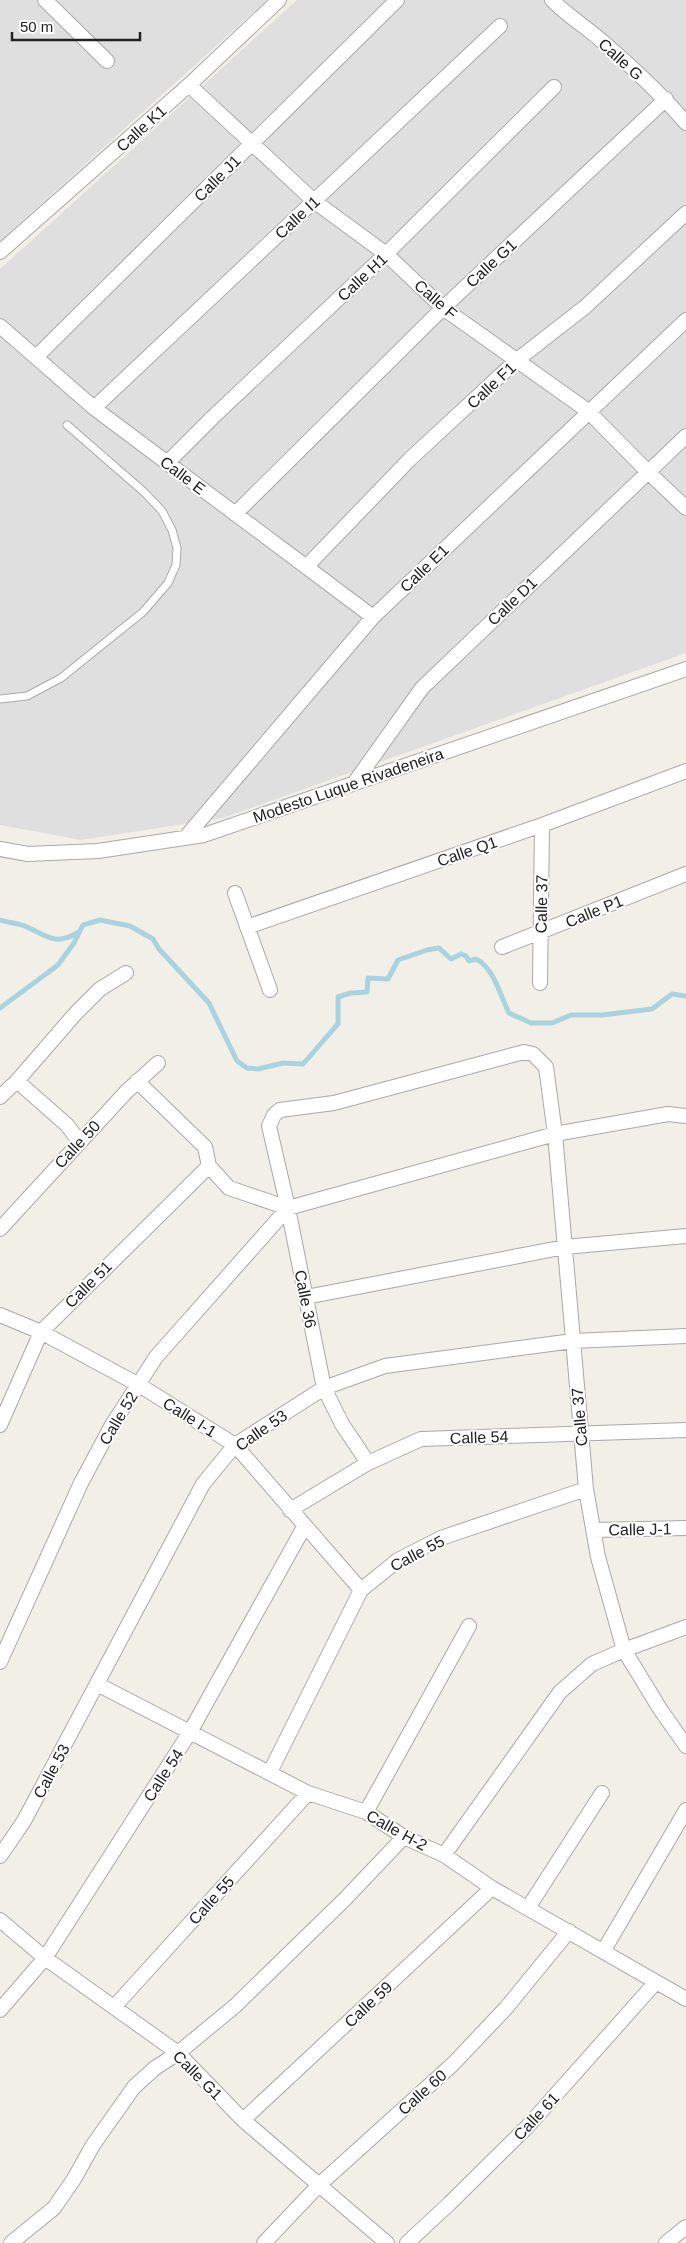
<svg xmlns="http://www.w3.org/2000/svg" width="686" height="2243" font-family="Helvetica,sans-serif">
  <rect width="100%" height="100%" fill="#f2efe9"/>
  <path fill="#e0dfdf" d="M0,0H267L0,241Z
    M297,0H686V653L223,818L81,840L0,825V269Z"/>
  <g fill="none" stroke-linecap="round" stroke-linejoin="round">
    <path stroke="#aad3df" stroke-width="5" d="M0,920C9,923 19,923 27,927C49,937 55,946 79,932
      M0,1008L58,965L74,943L83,925L100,920L130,926L153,939L159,949L209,1003L237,1061L247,1068L258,1069L283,1063L303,1064C315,1051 326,1037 338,1024V997L351,993L367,992L368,978L388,979L398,960L427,950L439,948L451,959L461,954L466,956L469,961L476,959C494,968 500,995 509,1013L531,1023H552L571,1015H602L652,1009L672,994L686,996"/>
    <g stroke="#a9a9a9" stroke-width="9">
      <path id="lane" d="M0,699L27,696L61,678L143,612L168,583L176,565L177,548L172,530L162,511L144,492L67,425"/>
    </g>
    <g stroke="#a9a9a9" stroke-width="16">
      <path id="street" d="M45,0L107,61
        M552,0C568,16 586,27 603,42C632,67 661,94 686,123
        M189,85L314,201L386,254L443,308L588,411L647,471L686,508
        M0,252L189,85L279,0
        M0,326L94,408L373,617
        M36,357L397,0
        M94,408L500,26
        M167,463L213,417L386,254L554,87
        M235,514L443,308L666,99
        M306,567L410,459L517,360L585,307L686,213
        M355,782L422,688L686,436
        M185,838L373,617L686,320
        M0,849L28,854L98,851L204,835L686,669
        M235,893L270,990
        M247,927L542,825L686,771
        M502,947L686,874
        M540,983L542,825
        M17,1081L67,1125L79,1141
        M137,1081L205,1147L209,1166L229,1188L288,1208L555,1134L668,1114L686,1116
        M0,1097L17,1081L76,1013L100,989L126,973
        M0,1229L127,1091L158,1063
        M306,1297L565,1247L686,1236
        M0,1315L41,1332L139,1385L235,1445L361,1590
        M0,1425L41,1332L209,1166
        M368,1463L342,1424L324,1388L288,1208L269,1126L274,1115L280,1110L334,1103L524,1052L533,1054L546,1067L555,1134L586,1489L598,1557L624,1650L660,1709L686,1746
        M290,1510L368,1463L421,1439L686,1430
        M593,1530L686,1528
        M0,1662L81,1483L112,1425L156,1357L288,1208
        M97,1684L308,1793L366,1812L404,1837L444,1855L492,1888L686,1999
        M270,1772L361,1590L398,1560L441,1538L586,1489
        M366,1812L469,1626
        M444,1855L560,1692L592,1664L624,1650L686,1627
        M0,1856L24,1821L203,1484L235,1445L324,1388L385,1366L573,1341L686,1336
        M528,1908L602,1793
        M0,1920L45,1958L178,2053L243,2120L387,2243
        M604,1950L686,1810
        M114,2007L308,1793
        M0,2010L45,1958L190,1732L304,1527
        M243,2120L492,1888
        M11,2243L54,2208L74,2179L93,2145L134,2087L155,2068L178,2053L235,2006L345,1899L404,1837
        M264,2243L319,2185L453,2064L506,2008L569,1931
        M407,2243L449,2204L528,2126L656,1982
        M666,2243L686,2227"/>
    </g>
    <use href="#lane" stroke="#fff" stroke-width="7"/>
    <use href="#street" stroke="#fff" stroke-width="14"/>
  </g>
  <g text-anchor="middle" stroke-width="4" stroke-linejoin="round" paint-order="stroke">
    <g font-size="16" fill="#222" stroke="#fff">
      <text transform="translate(621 59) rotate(42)" y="6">Calle G</text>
      <text transform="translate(141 128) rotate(-42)" y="6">Calle K1</text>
      <text transform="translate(217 178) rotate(-45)" y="6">Calle J1</text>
      <text transform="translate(297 217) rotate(-43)" y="6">Calle I1</text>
      <text transform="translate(491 263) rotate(-43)" y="6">Calle G1</text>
      <text transform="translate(362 277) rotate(-43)" y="6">Calle H1</text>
      <text transform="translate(436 299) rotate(41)" y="6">Calle F</text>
      <text transform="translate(491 385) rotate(-43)" y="6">Calle F1</text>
      <text transform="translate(183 475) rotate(37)" y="6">Calle E</text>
      <text transform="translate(424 568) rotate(-44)" y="6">Calle E1</text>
      <text transform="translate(512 601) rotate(-44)" y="6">Calle D1</text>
      <text transform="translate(348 785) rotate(-19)" y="6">Modesto Luque Rivadeneira</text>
      <text transform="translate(467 851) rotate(-19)" y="6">Calle Q1</text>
      <text transform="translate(541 904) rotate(-89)" y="6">Calle 37</text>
      <text transform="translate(594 911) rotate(-22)" y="6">Calle P1</text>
      <text transform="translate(77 1144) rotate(-47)" y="6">Calle 50</text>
      <text transform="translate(88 1284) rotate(-45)" y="6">Calle 51</text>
      <text transform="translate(306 1299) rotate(79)" y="6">Calle 36</text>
      <text transform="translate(190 1417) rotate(32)" y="6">Calle I-1</text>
      <text transform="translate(579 1417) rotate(-95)" y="6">Calle 37</text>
      <text transform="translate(118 1418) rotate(-59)" y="6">Calle 52</text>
      <text transform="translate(261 1430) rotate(-35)" y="6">Calle 53</text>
      <text transform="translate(479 1437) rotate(-2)" y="6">Calle 54</text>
      <text transform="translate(640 1529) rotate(-1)" y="6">Calle J-1</text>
      <text transform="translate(417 1553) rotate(-28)" y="6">Calle 55</text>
      <text transform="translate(51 1771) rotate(-62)" y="6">Calle 53</text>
      <text transform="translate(163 1775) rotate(-57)" y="6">Calle 54</text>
      <text transform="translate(397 1830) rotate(29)" y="6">Calle H-2</text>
      <text transform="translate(211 1900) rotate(-48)" y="6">Calle 55</text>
      <text transform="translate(368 2004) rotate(-43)" y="6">Calle 59</text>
      <text transform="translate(198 2075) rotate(45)" y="6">Calle G1</text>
      <text transform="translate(422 2092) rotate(-42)" y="6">Calle 60</text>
      <text transform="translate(536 2116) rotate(-47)" y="6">Calle 61</text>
    </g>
  </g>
  <path d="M12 32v8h128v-8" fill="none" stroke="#222222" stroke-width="2.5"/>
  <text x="20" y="32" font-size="15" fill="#222222" stroke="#ffffff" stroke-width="4" paint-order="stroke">50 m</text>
</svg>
